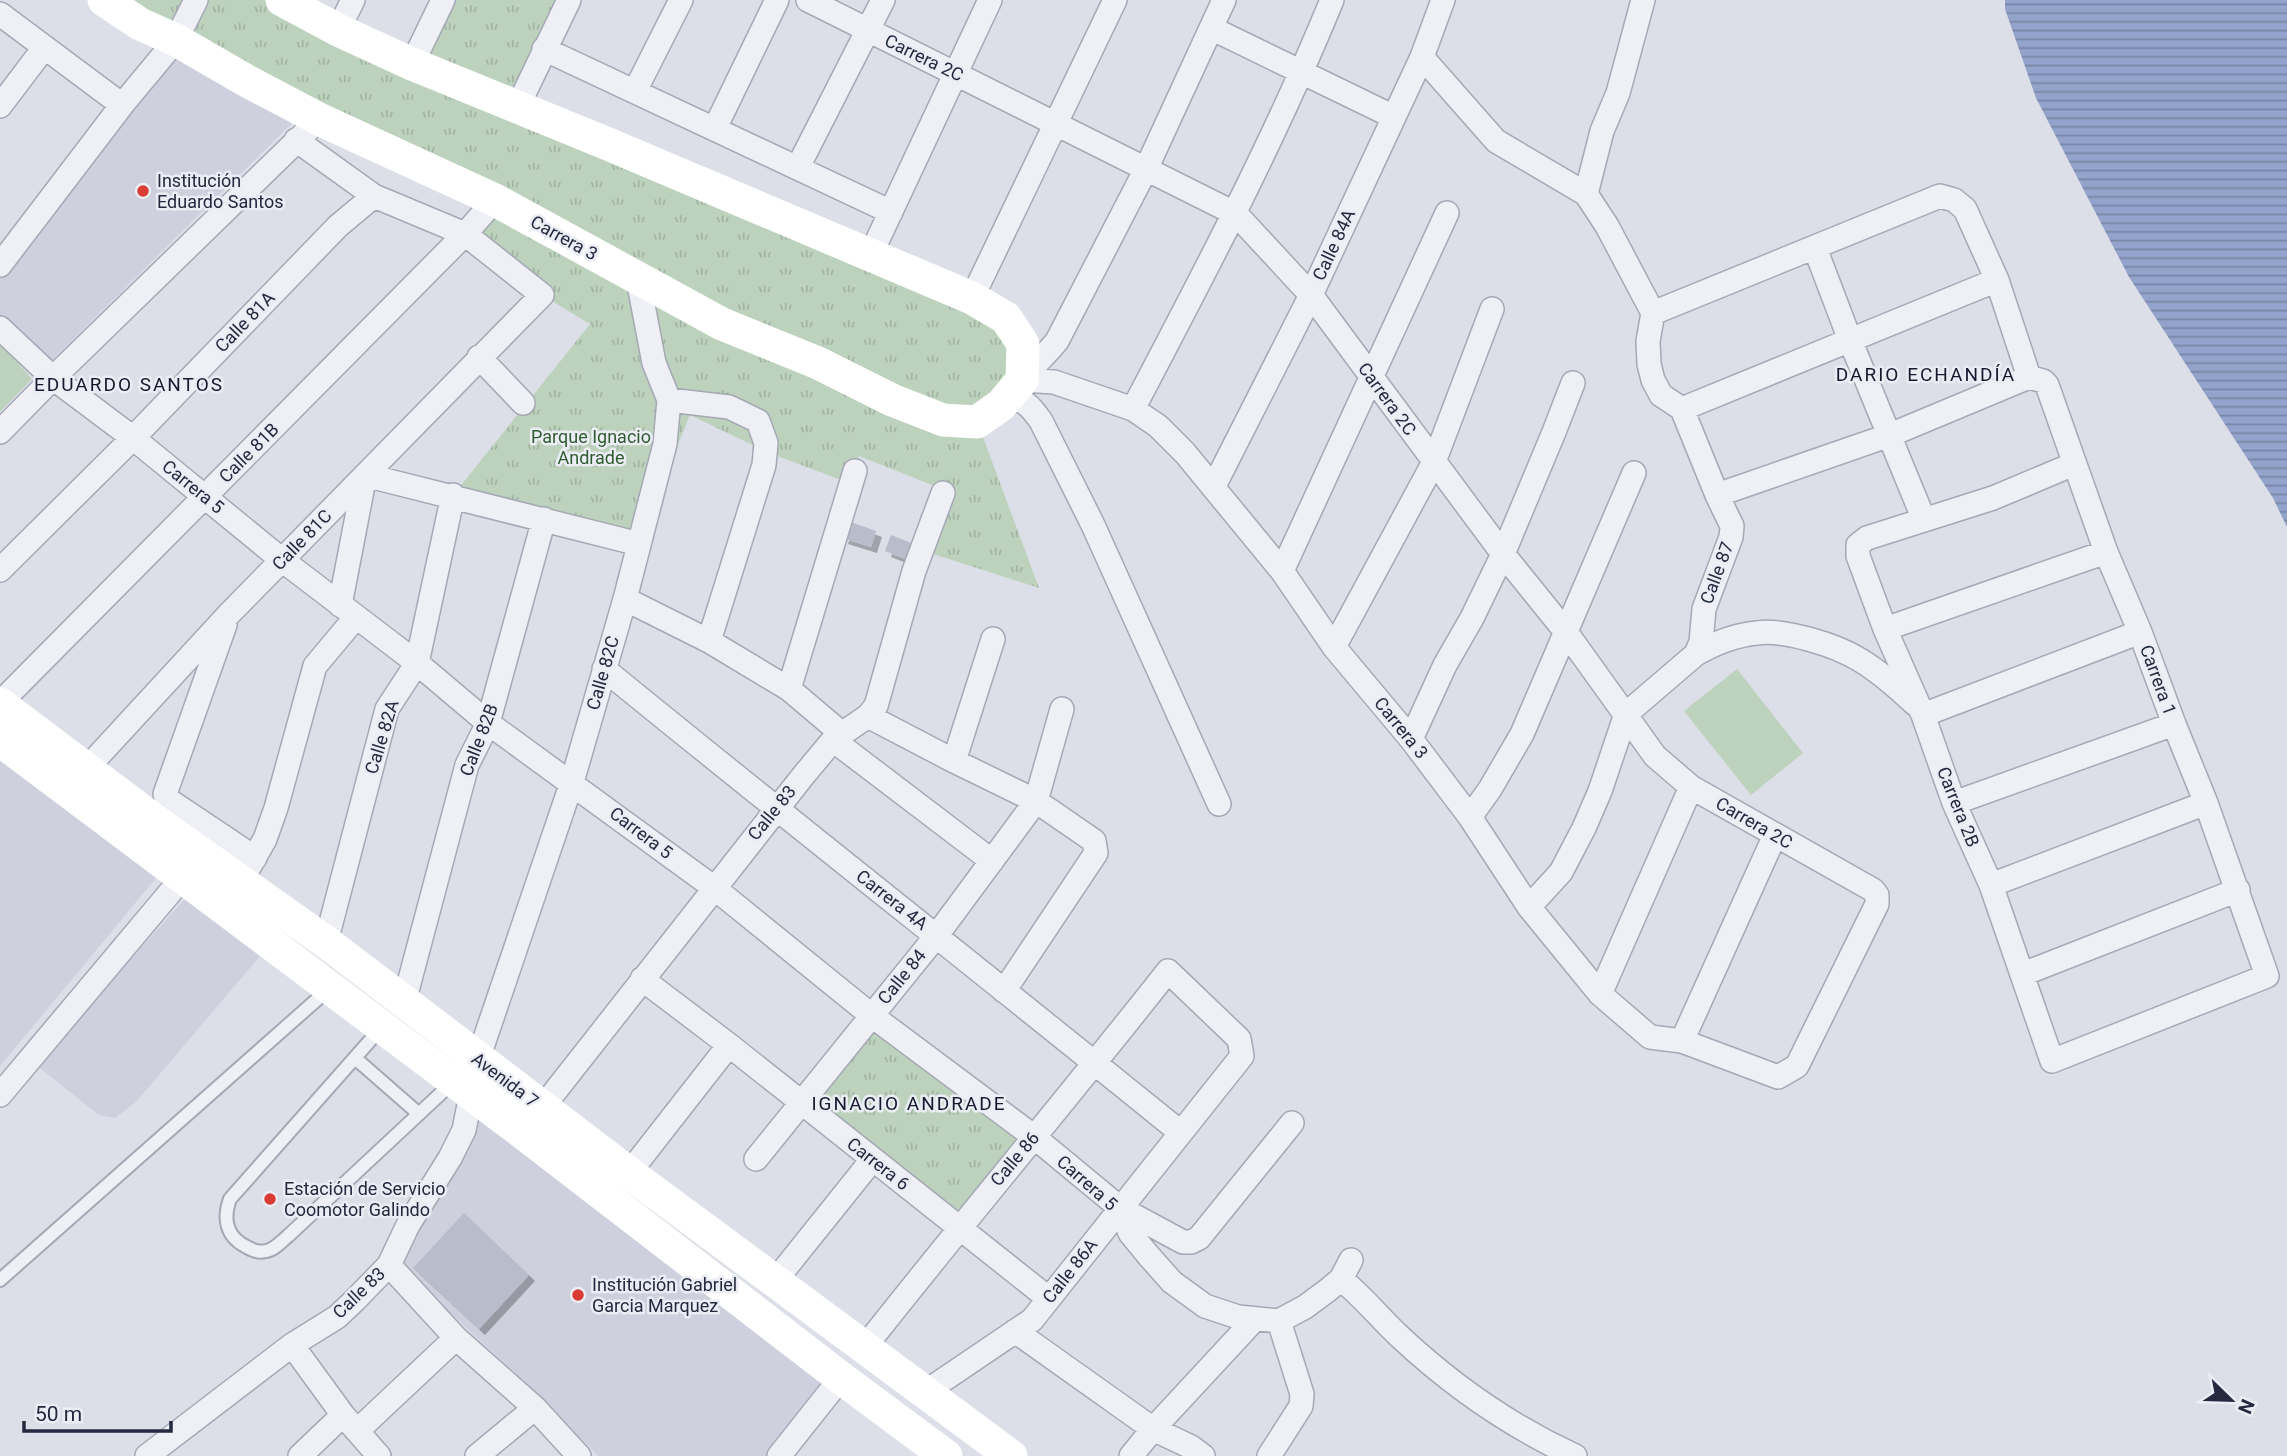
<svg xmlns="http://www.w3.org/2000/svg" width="2287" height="1456" font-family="Roboto,sans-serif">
  <defs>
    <pattern id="grass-tufts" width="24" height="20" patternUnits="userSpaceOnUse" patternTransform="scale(1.75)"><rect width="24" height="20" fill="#bdd2bc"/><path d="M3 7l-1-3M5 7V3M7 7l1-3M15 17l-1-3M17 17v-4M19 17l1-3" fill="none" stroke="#a2b4a3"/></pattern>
    <pattern id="water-rules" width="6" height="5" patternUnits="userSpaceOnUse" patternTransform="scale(1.75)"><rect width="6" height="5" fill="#93a3cb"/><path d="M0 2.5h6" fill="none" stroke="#7885a6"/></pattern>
    <filter id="shadow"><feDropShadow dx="6" dy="6" stdDeviation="0" flood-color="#0004"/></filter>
  </defs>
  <rect width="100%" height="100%" fill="#dcdee8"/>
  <path fill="#ced0dd" d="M174,50L292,123L51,361L0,317V270Z
    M0,751L165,867L0,1066Z
    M191,892L266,949L136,1102L115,1118L99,1115L36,1065Z
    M472,1098L836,1380L774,1456H598L536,1392L396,1263Z"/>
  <path fill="url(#grass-tufts)" d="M104,0H281L411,64L443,0H570L517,107L1003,319L1020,378L977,421L1039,588L933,554L955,494L859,456L849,483L767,452L690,415L638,542L454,494L590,324L542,295L465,234L495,201Z
    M871,1019L1029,1137L957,1224L805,1103Z"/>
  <path fill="#bdd2bc" d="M0,342L32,379L0,412Z
    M1737,669L1803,753L1751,795L1684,711Z"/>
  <path fill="url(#water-rules)" d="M2005,0H2287V527L2273,498L2129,277L2036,98L2005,9Z"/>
  <path fill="#b9bccb" filter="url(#shadow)" d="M848,521L876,531L871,547L842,538Z
    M891,535L919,546L913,562L885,551Z
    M464,1213L529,1275L479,1329L413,1268Z"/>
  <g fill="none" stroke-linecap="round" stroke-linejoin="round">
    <g stroke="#a5a8b5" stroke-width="16">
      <path id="lane" d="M382,1027L230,1199C223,1218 226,1236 245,1246C252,1250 258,1253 266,1251C274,1250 282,1241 288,1236L452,1083
        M355,1058L419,1114
        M0,1280L330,988"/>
    </g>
    <g stroke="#a5a8b5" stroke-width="26">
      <path id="street" d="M808,0L1236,214L1311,295L1503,554L1566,632L1655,756L1691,787L1873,890L1877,895V904L1797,1066L1778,1077L1682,1041L1650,1037L1600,994L1529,907L1470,817L1411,739L1334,647L1282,571L1185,453L1158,426L1133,409L1054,382L1022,380
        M1643,0L1618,93L1602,131L1586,194L1607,226L1653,313
        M0,14L122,105
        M1211,28L1394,117
        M338,30L353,0
        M544,49L891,212
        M1422,57L1496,141L1586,194
        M412,64L443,0
        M635,91L681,0
        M0,106L44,48
        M517,108L569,0
        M715,128L777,0
        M798,167L883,0
        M1815,248L1850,340L1924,520
        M871,254L990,0
        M0,265L122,105L176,40L196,0
        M972,298L1115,0
        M1653,313L1940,196L1954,200L1965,209L1997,280L2029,377
        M1653,313L1648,341L1649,364L1653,380L1661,395L1682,409L1717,495
        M0,328L53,378L133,438L282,560L417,663L488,723L713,887L871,1015L1033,1136L1120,1208L1130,1233L1148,1255L1172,1282L1205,1306L1238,1317L1279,1321L1305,1307L1328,1290L1341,1279L1351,1260
        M479,357L523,403
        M1022,380C1033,365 1046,355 1057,341L1146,169L1224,0
        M1007,398C1025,399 1031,407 1041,421L1093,525L1219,804
        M669,400L729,407L758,421L766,443L764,465L709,641
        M1133,409C1204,274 1274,141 1332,0
        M1682,409L1997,280
        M0,432L53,378L308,130
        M1214,486L1311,295L1422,57L1443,0
        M0,570L133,438L338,226L374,196
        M1282,571L1447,213
        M625,599L709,641L789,689L841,733
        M340,605L365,475L639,544
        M225,625L165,794L167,799L255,858
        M1885,629L2106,552
        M1334,647L1434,462L1492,309
        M1696,654C1715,643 1735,635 1757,633C1784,629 1836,645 1860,660C1880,672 1898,688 1915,704
        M604,669C795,825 989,977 1180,1132
        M789,689L855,471
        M0,703L465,234L495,200
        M1923,715L2140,632
        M868,716L954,761L1036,801L1094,841L1096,853L1004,991
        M1411,739L1445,665L1472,618L1503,554L1554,432L1573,383
        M833,740L992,861
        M954,761L993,639
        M76,780L229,614L542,295L465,234L374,196L296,140
        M1954,803L2174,724
        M1470,817L1490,789L1522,734L1634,473
        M248,869L265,839L276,808L315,666L356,617
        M1991,885L2206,803
        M1529,907L1561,872L1584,828L1600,791L1626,714L1696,654L1701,642L1704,609L1731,537L1732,526L1717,495L1890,435L2029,377L2043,381L2047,385L2106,552L2140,632L2174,724L2206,803L2267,976L2052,1061L1991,885L1954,803L1923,715L1885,629L1858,556V545L1867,538L1993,498L2074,464
        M326,942L387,709L417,663L453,495
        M2023,974L2238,890
        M642,979L729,1045L1048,1298
        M1600,994L1691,787
        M404,1002L467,765L488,723L544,519
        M1682,1041L1775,835
        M0,1095L183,877
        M542,1108L803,776L833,740L868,716L876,706L914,571L943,493
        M756,1159L937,935L1036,801L1062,709
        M629,1173L729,1045
        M1120,1208L1183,1242H1191L1199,1238L1292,1123
        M389,1265L456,1338L535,1408L579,1456
        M1341,1279C1362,1296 1379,1317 1398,1335C1450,1384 1510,1426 1575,1456
        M775,1281L872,1160
        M1015,1331L1153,1429L1191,1447L1203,1456
        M292,1345L343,1415L379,1456
        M864,1348C964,1221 1068,1098 1168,971L1239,1039L1242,1056L1032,1320L924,1393
        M358,1430L456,1338
        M147,1456L292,1345L337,1317L354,1301L389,1265L408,1225L450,1158L464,1130L478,1059L572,782L625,599L665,444L669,400L654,363L638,279
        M300,1456L343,1415
        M477,1456L535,1408
        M779,1456L841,1378
        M1131,1456L1153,1429L1255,1319
        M1269,1456L1301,1406L1302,1394L1279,1321"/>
    </g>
    <use href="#lane" stroke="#eff0f6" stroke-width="12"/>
    <use href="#street" stroke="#eff0f6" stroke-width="23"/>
    <path stroke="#fff" stroke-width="33" d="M104,0L140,24L176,40L247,81L321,120L495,200L722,324L818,363L892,400L943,420L977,422L1001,405L1022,380L1023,344L1006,318L972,298L608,144L412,64L338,30L282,0
      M0,704L158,823L326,942L629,1173L1011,1456
      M0,740L527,1136L841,1378L946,1456"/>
  </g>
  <g fill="#da3c34" stroke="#ebedf5" stroke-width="2.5">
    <circle cx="143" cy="191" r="7"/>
    <circle cx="270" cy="1199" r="7"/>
    <circle cx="578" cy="1295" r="7"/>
  </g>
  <g text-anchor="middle" stroke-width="5" stroke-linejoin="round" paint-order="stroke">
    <g font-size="18" fill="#24293f" stroke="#ebedf5">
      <text transform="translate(924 58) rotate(26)" y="6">Carrera 2C</text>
      <text transform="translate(564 238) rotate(29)" y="6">Carrera 3</text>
      <text transform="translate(1334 245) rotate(-65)" y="6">Calle 84A</text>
      <text transform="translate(245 322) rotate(-46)" y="6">Calle 81A</text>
      <text transform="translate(1387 399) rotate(54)" y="6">Carrera 2C</text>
      <text transform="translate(249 453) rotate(-45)" y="6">Calle 81B</text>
      <text transform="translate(193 487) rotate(39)" y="6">Carrera 5</text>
      <text transform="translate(302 540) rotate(-46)" y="6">Calle 81C</text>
      <text transform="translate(1717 573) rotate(-70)" y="6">Calle 87</text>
      <text transform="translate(603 673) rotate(-74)" y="6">Calle 82C</text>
      <text transform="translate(2158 680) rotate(70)" y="6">Carrera 1</text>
      <text transform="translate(1401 728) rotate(51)" y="6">Carrera 3</text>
      <text transform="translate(382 737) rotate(-73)" y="6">Calle 82A</text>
      <text transform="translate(479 740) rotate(-69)" y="6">Calle 82B</text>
      <text transform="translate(1958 807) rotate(68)" y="6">Carrera 2B</text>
      <text transform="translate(772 813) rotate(-51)" y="6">Calle 83</text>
      <text transform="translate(1754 823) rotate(30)" y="6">Carrera 2C</text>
      <text transform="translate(641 833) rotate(37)" y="6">Carrera 5</text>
      <text transform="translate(892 900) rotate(38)" y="6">Carrera 4A</text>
      <text transform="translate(902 977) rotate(-51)" y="6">Calle 84</text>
      <text transform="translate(505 1080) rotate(37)" y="6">Avenida 7</text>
      <text transform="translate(1015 1159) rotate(-50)" y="6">Calle 86</text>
      <text transform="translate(878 1164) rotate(38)" y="6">Carrera 6</text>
      <text transform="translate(1087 1183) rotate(41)" y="6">Carrera 5</text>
      <text transform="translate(1070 1271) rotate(-52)" y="6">Calle 86A</text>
      <text transform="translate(359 1293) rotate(-44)" y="6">Calle 83</text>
    </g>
    <g font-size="18" fill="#24293f" stroke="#ebedf5" text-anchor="start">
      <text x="157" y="187">Institución<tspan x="157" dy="21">Eduardo Santos</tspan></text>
      <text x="284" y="1195">Estación de Servicio<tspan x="284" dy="21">Coomotor Galindo</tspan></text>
      <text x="592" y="1291">Institución Gabriel<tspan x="592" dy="21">Garcia Marquez</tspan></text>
    </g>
    <g font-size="18" fill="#305c31" stroke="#ebedf5">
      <text x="591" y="443">Parque Ignacio<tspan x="591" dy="21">Andrade</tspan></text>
    </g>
    <g font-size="19" letter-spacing="2" fill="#171a2f" stroke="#ebedf5">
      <text x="1926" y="381">DARIO ECHANDÍA</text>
      <text x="129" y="391">EDUARDO SANTOS</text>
      <text x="909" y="1110">IGNACIO ANDRADE</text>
    </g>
  </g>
  <g transform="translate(2231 1400) rotate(113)" stroke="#ebedf5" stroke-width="5" paint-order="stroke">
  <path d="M0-5L12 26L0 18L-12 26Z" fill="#24293f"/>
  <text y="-10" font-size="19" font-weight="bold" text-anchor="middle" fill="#24293f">N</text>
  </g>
  <path d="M24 1421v10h147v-10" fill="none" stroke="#24293f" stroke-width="3.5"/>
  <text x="35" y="1421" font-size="21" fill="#24293f" stroke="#ebedf5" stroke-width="5" paint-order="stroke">50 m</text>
</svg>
